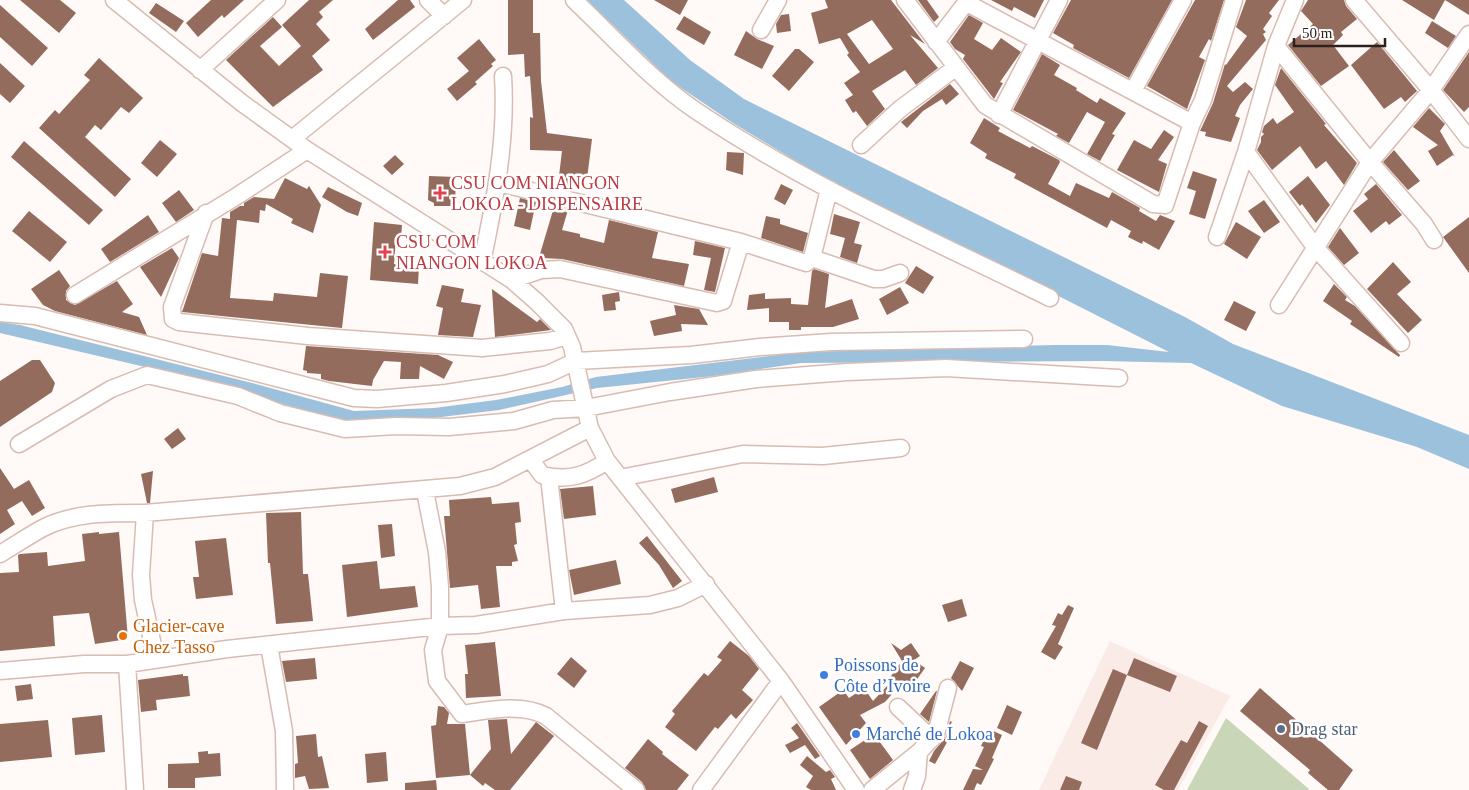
<svg xmlns="http://www.w3.org/2000/svg" width="1469" height="790" font-family="Georgia,serif">
  <rect width="100%" height="100%" fill="#fff9f7"/>
  <path fill="#faebe6" d="M1110,641L1230,696L1178,790H1039Z"/>
  <path fill="#cad6b8" d="M1226,718L1309,789L1308,790H1187Z"/>
  <path fill="#9cc1dd" d="M587,0H624L690,60L744,99L1185,317L1233,344L1469,435V469L1417,447L1282,406L1191,363L1103,361L801,363L714,376L597,388L499,410L433,418L351,423L171,373L0,333V322L20,325L252,383L354,411L434,408L496,400L562,387L596,377L803,352L1054,345H1107L1169,352L821,176L733,123L671,81Z"/>
  <path fill="#946c5d" fill-rule="evenodd" d="M20,0H60L76,13L59,33Z
    M211,0H244L224,18L222,15L198,37L186,23Z
    M309,0H333L319,12L323,17L316,24L330,40L312,56L323,70L273,107L226,60L273,17L282,27L260,46L279,66L301,46L282,25Z
    M398,0H410L415,7L373,40L365,29Z
    M508,0H533V33H540L541,81L547,133L592,139L587,179L577,178L574,191L563,188L566,177L559,176L562,151L530,150V117L533,118L530,76L525,77L524,54L508,55Z
    M654,0H688L680,15Z
    M825,0H891L925,44L910,35L938,68L916,85L905,70L872,91L885,109L867,126L856,111L853,113L845,100L853,95L844,83L860,72L847,55L849,53L840,38L819,44L811,13L828,8ZM872,20L893,49L869,64L847,34Z
    M918,0H927L939,17L934,22Z
    M991,0H1044L1035,18L1014,7L1012,11Z
    M1071,0H1172L1129,78L1073,48L1074,45L1053,33Z
    M1195,0H1224L1211,41L1209,39L1199,57L1205,60L1187,109L1147,86Z
    M1246,0H1279L1269,13L1272,16L1263,29L1266,32L1263,34L1266,40L1227,86L1233,92L1245,82L1253,89L1240,105L1235,116L1240,118L1231,142L1205,136L1206,132L1200,131L1213,103L1225,64L1226,65L1247,36L1236,27Z
    M1308,0H1344L1346,6L1357,19L1341,32L1343,35L1333,45L1349,66L1321,86L1288,45L1313,24L1301,11Z
    M1402,0H1469V15L1445,0L1434,20Z
    M156,3L184,21L176,32L149,13Z
    M0,5L48,48L32,66L0,37Z
    M789,14L791,31L777,33L776,24L781,15Z
    M969,15L983,23L974,39L992,50L1001,38L1021,52L1000,82L1003,83L994,99L963,59L965,55L955,49L950,42Z
    M684,16L711,32L704,45L676,29Z
    M1432,21L1456,36L1448,48L1425,33Z
    M746,31L757,39L774,46L762,69L734,55Z
    M479,39L496,60L491,64L493,66L475,82L477,84L457,101L447,89L469,71L457,58Z
    M1377,42L1417,91L1405,102L1401,97L1384,109L1351,65Z
    M795,49H799L814,62L789,91L772,76Z
    M1469,52V107L1464,112L1443,90Z
    M1042,54L1060,65L1054,75L1077,88L1076,90L1097,103L1100,98L1126,113L1112,134L1115,135L1100,161L1087,154L1105,122L1087,112L1069,143L1056,136L1058,134L1013,110Z
    M99,58L143,98L129,113L121,107L101,130L95,125L85,137L131,179L115,197L39,128L55,110L59,114L90,80L84,75Z
    M0,63L25,86L10,103L0,94Z
    M1281,68L1322,119L1326,124L1324,125L1357,163L1344,185L1326,161L1316,169L1300,146L1272,170L1257,150L1261,142V137L1264,134L1262,132L1264,126L1273,118L1277,124L1294,112L1275,85Z
    M950,84L959,94L946,105L942,99L923,111L907,128L901,122Z
    M1429,108L1445,124L1440,131L1455,157L1453,155L1437,166L1428,151L1438,145L1413,127Z
    M984,118L1000,128L998,131L1030,148L1032,146L1059,160L1060,162L1048,184L1070,196L1076,183L1109,198L1112,192L1140,208L1139,211L1156,221L1160,215L1175,221L1159,250L1143,241L1142,244L1128,237L1131,231L1111,220L1107,228L1014,178L1016,174L985,158L987,154L970,143Z
    M1164,130L1174,137L1158,160L1167,164L1159,192L1117,170L1134,140L1151,149Z
    M160,140L177,154L157,177L141,163Z
    M24,141L103,210L89,225L11,157Z
    M1394,150L1420,181L1408,190L1383,162Z
    M727,152L744,153L743,175L726,170Z
    M395,155L404,164L392,175L383,166Z
    M1193,171L1217,179L1205,219L1189,214L1196,191L1187,188Z
    M429,176L456,177L455,206H434V203L428,200Z
    M1308,176L1330,205L1316,223L1302,204L1300,206L1289,192Z
    M285,178L307,189L309,186L321,205L313,233L291,223L293,219L266,204L265,211L260,210L259,223L237,220L230,298L273,301L274,293L317,297L320,273L348,276L342,328L182,312L202,253L218,256L222,218L230,219V212L240,206H244V203L254,197L274,199Z
    M781,184L793,190L785,205L774,199Z
    M1376,184L1402,215L1389,225L1386,221L1371,233L1353,211L1368,199L1364,194Z
    M328,187L362,203L358,216L347,212L322,197Z
    M179,190L194,210L176,222L162,203Z
    M520,198L536,202L530,230L514,226Z
    M1264,200L1280,222L1264,233L1248,211Z
    M554,207L568,210L562,230L580,234V237L604,243L609,220L658,232L652,258L689,264L684,286L562,259L542,258L543,254H540Z
    M29,211L67,242L50,262L12,231Z
    M834,214L860,222L854,243L862,245L857,263L840,257L845,238L830,234Z
    M148,215L159,232L110,262L101,249Z
    M766,216L780,219V224L808,233L803,252L761,238Z
    M1469,217V273L1443,237Z
    M374,222L402,225L401,239L396,238L394,264L419,266L418,284L370,280Z
    M1236,222L1261,237L1247,259L1224,244Z
    M1340,228L1359,253L1344,265L1328,247Z
    M695,241L725,248L715,292L704,290L711,258L693,255Z
    M172,248L179,258L161,297L140,267Z
    M1393,262L1411,282L1397,294L1422,320L1408,333L1367,289Z
    M916,266L934,277L923,294L905,283Z
    M814,269L829,274L825,308L852,299L859,319L833,327H801V330H789V322H769V308L747,310L749,295L765,293V299L791,298V304L808,305L812,271Z
    M59,270L70,286L66,291V300L75,305L117,281L133,304L122,312L139,317L147,335L55,311L43,305L31,289Z
    M1334,284L1347,297L1345,300L1355,306L1398,353L1400,355L1399,357L1350,324L1352,321L1323,301Z
    M442,285L464,289L461,302L481,305L473,337L438,335L443,308L436,306Z
    M900,287L909,303L887,315L879,299Z
    M492,289L537,322L540,319L551,330L495,337Z
    M619,292L620,301L615,302L616,310L604,311L602,295Z
    M1234,301L1256,312L1246,331L1224,320Z
    M674,305L699,309L708,325L681,324L682,331L654,336L650,321L676,315Z
    M306,346L438,355L453,362L444,379L420,366L419,379H400L401,362L384,361L373,380L372,386L329,381L321,379V374L307,373V371L303,370Z
    M32,360H40L55,383L52,392L0,427V381Z
    M178,428L186,439L172,449L164,439Z
    M0,468L14,489L29,480L45,508L32,516L22,501L7,510L15,524L0,534Z
    M153,471L150,503H147L141,474Z
    M714,477L718,492L675,503L671,489Z
    M593,486L596,515L564,519L560,489Z
    M491,497L492,504L519,502L521,522L515,523L517,544L514,545L518,561L512,562V566H496L500,607L481,609L478,585L450,588L444,516H450L449,500Z
    M301,512L303,574H308L313,621L276,624L270,563H268L266,513Z
    M392,524L395,556L381,558L378,525Z
    M99,532V534L119,532L128,639L95,644L89,613L53,616L55,646L0,651V573L19,572L18,555L20,554L47,552L48,566L85,561L82,534Z
    M647,536L682,581L673,588L659,565L639,543Z
    M226,538L233,595L196,599L193,577H199L195,541Z
    M616,560L621,584L574,595L569,570Z
    M377,561L380,589L415,586L418,607L347,617L342,565Z
    M962,599L967,616L948,622L942,605Z
    M1068,605L1074,608L1058,644L1063,647L1055,660L1041,652L1056,626L1052,625L1058,613L1062,615Z
    M730,641L749,656L759,669L742,690L753,700L736,719L731,714L718,729L715,727L696,751L665,727L675,714L672,711L704,673L708,676L722,660L717,657Z
    M495,642L501,696L466,698L465,674H468L465,645Z
    M891,643L901,650L911,643L920,656L914,660L925,668L915,682L918,686L910,693L901,684L885,702L860,715L866,723L846,745L819,707L843,690L849,698L864,688L873,701L888,685L886,683L902,661Z
    M571,657L587,671L574,688L557,674Z
    M315,658L317,679L286,682L282,661Z
    M1134,658L1177,676L1170,692L1127,675Z
    M960,661L974,668L962,691L951,678Z
    M1113,669L1127,675L1097,750L1081,743Z
    M183,674V676H188L190,696L156,700L157,710L141,712L138,680Z
    M31,684L33,699L17,701L15,686Z
    M1260,688L1353,770L1339,790H1328L1308,773L1310,770L1240,711Z
    M936,691H937L929,722L920,714Z
    M1007,705L1022,712L1012,735L997,728Z
    M438,706L444,707L449,713L447,724H465L470,775L491,749L488,720L507,719L511,754L536,722L554,736L510,790H495L485,783L483,786L470,775L436,778L431,726L436,725Z
    M102,715L105,752L75,755L72,718Z
    M48,720L52,757L0,762V724Z
    M950,721L952,722L949,727L953,730L951,735L935,764L929,761L934,751L946,737Z
    M1199,721L1208,726L1174,790H1164L1155,785L1181,740L1187,743Z
    M797,723L820,756L815,759L805,745L790,753L785,745L799,738L791,728Z
    M989,729L1002,735L992,758L994,759L981,785L977,783L974,790H963L973,769L983,770L975,766L984,747L981,746Z
    M316,734L318,757L322,756L329,788L309,789L305,776L295,778V764L298,763L296,736Z
    M874,734L893,760L870,779L850,750Z
    M648,739L663,752L662,754L689,775L677,790H646L642,782L625,768Z
    M208,751V754L220,753L221,776L195,778V788H168V764L199,763L198,752Z
    M386,752L388,781L367,783L365,754Z
    M807,756L826,772L830,770L835,777L831,779L836,790H811L806,787L813,776L800,765Z
    M1066,776L1082,782L1079,790H1060Z
    M436,780L437,790H405V783Z"/>
  <g fill="none" stroke-linecap="round" stroke-linejoin="round">
    <g stroke="#d7bcb3" stroke-width="19">
      <path id="minor" d="M114,0L242,103L307,150L512,280L537,302L564,329L572,347L590,428L607,461L781,681L856,790
        M428,0L444,16
        M574,0C613,37 651,80 695,110C806,185 930,239 1050,298
        M905,0L985,105L1153,204L1165,205L1192,123L1203,100L1234,0
        M967,3L1192,123
        M761,30L778,0
        M1469,34L1431,90L1469,139
        M936,42L968,0
        M1276,46L1370,162L1431,90L1354,0
        M200,70L277,0
        M1133,91L1183,0
        M999,115L1059,0
        M292,139L463,0
        M861,145L900,109L955,68
        M1246,152L1315,247L1401,343
        M499,183L741,242L806,263L812,258L829,189
        M206,213L172,307L173,319L179,322L308,336L482,348L550,341L567,336
        M1217,237L1246,152L1276,46L1295,0
        M812,258L874,279H883L900,273
        M482,262C495,200 507,139 503,76
        M512,280L541,270L560,269L717,303L723,301L741,242
        M75,295L237,196L307,150
        M1279,305L1370,162L1424,224L1434,240
        M0,313L35,316L354,398L377,399L446,393L505,384L548,374L576,361L691,355L760,347L831,342L1024,339
        M19,444L111,389L147,375L238,396L280,413L345,429L396,426L449,427L514,421L553,410L586,408L670,392L756,379L847,372L946,368L1119,378
        M531,460L542,475C569,481 585,476 607,461
        M549,477L564,611
        M620,478L743,454L823,456L901,448
        M425,491L437,552L440,587V626L433,650L437,681L462,714C490,710 521,703 546,716L636,790
        M145,513L141,575L143,600L156,659
        M0,554C14,546 28,536 43,528C74,512 111,513 145,513L460,486L495,477L590,428
        M269,645L284,731L285,790
        M127,664L135,790
        M0,671L84,664H127L227,649L440,626L476,625L564,611L650,605L678,598L706,584
        M898,707L932,739
        M701,790L781,681
        M872,790L919,752L936,734L948,688
        M912,790L917,776L919,752"/>
    </g>
    <use href="#minor" stroke="#fff" stroke-width="16"/>
  </g>
  <g fill="#e0444e" stroke="#fff" stroke-width="2">
    <path d="M437.5 185.5h5v5h5v5h-5v5h-5v-5h-5v-5h5z"/>
    <path d="M382.5 244.5h5v5h5v5h-5v5h-5v-5h-5v-5h5z"/>
  </g>
  <circle fill="#e8710a" stroke="#fff" stroke-width="2" cx="123" cy="636" r="5"/>
  <g fill="#3f7fe0" stroke="#fff" stroke-width="2">
    <circle cx="824" cy="675" r="5"/>
    <circle cx="856" cy="734" r="5"/>
  </g>
  <circle fill="#5c6f8a" stroke="#fff" stroke-width="2" cx="1281" cy="729" r="5"/>
  <g text-anchor="middle" stroke-width="5" stroke-linejoin="round" paint-order="stroke">
    <g font-size="18" fill="#be3a42" stroke="#fff" text-anchor="start">
      <text x="451" y="189">CSU COM NIANGON<tspan x="451" dy="21">LOKOA - DISPENSAIRE</tspan></text>
      <text x="396" y="248">CSU COM<tspan x="396" dy="21">NIANGON LOKOA</tspan></text>
    </g>
    <g font-size="18" fill="#c56008" stroke="#fff" text-anchor="start">
      <text x="133" y="632">Glacier-cave<tspan x="133" dy="21">Chez Tasso</tspan></text>
    </g>
    <g font-size="18" fill="#366cbe" stroke="#fff" text-anchor="start">
      <text x="834" y="671">Poissons de<tspan x="834" dy="21">Côte d’Ivoire</tspan></text>
      <text x="866" y="740">Marché de Lokoa</text>
    </g>
    <g font-size="18" fill="#4e5e75" stroke="#fff" text-anchor="start">
      <text x="1291" y="735">Drag star</text>
    </g>
  </g>
  <path d="M1294 38v8h91v-8" fill="none" stroke="#2b211d" stroke-width="2.5"/>
  <text x="1302" y="38" font-size="15" fill="#2b211d" stroke="#ffffff" stroke-width="4" paint-order="stroke">50 m</text>
</svg>
